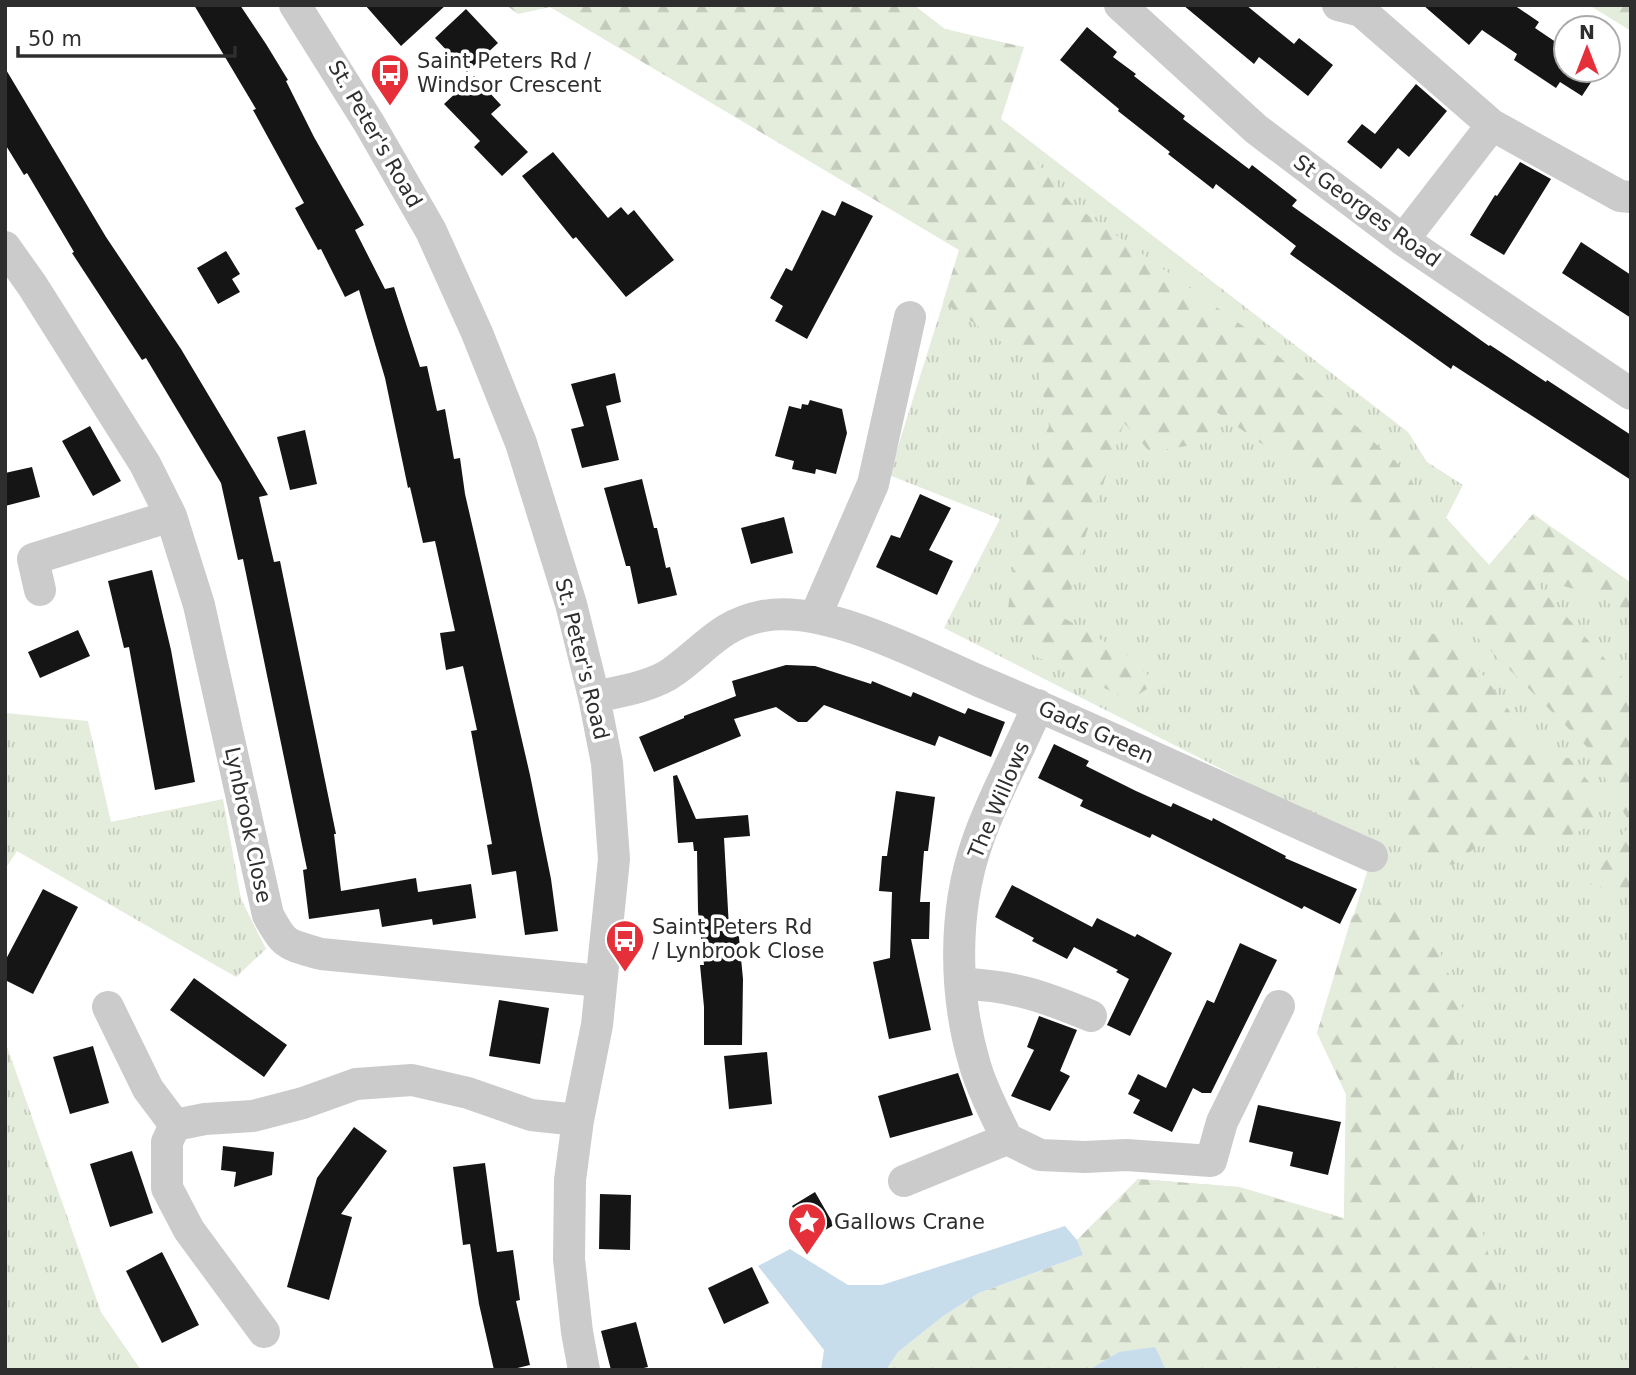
<svg xmlns="http://www.w3.org/2000/svg" width="1636" height="1375" font-family="'DejaVu Sans',sans-serif">
  <defs>
    <pattern id="grass-tufts" width="24" height="20" patternUnits="userSpaceOnUse" patternTransform="scale(1.75)"><rect width="24" height="20" fill="#e4ecdc"/><path d="M3 7l-1-3M5 7V3M7 7l1-3M15 17l-1-3M17 17v-4M19 17l1-3" fill="none" stroke="#c4cbbd"/></pattern>
    <pattern id="forest-firs" width="22" height="20" patternUnits="userSpaceOnUse" patternTransform="scale(1.75)"><rect width="22" height="20" fill="#e4ecdc"/><path d="M5 1l3.5 6h-7zM16 11l3.5 6h-7z" fill="#c4cbbd"/></pattern>
  </defs>
  <rect width="100%" height="100%" fill="#fff"/>
  <path fill="url(#grass-tufts)" d="M1001,119L1408,432L1427,462L1463,485L1446,518L1489,565L1533,514L1631,583V1370H886L1083,1255L1077,1240L1138,1179L1239,1187L1344,1218L1346,1094L1317,1033L1372,856L1369,844L944,628L1000,519L889,475Z
    M5,713L88,721L111,822L223,799L241,899L266,949L236,977L17,851L5,869Z
    M5,1041L101,1312L141,1370H5Z"/>
  <path fill="url(#forest-firs)" d="M506,5H914L945,29L1024,47L1001,119L1071,203L1254,334L1398,464L1429,504L1446,518L1489,565L1533,514L1631,583V621L1600,596L1530,577L1631,687V894L1590,884L1630,824L1589,749L1336,496L1215,411L1204,443L1150,452L1124,423L1083,543L1064,618L1126,654L1156,683L1130,700L1033,655L1008,608L1027,479L1049,426L1038,367L943,302L959,250L550,7L518,14Z
    M1589,5H1631V31Z
    M1418,630L1450,638L1487,680L1542,756L1569,758L1593,787L1597,822L1571,835H1505L1475,848L1453,865L1417,860L1400,831L1412,771L1430,733L1400,653Z
    M1392,896L1429,925L1464,1012L1449,1103L1505,1318L1535,1370H1166L1155,1347L1119,1352L1089,1370H886L898,1352L942,1317L979,1293L1083,1255L1077,1240L1138,1179L1239,1187L1344,1219L1346,1094L1317,1033L1352,916Z"/>
  <path fill="#c8ddec" d="M1065,1226L1077,1240L1083,1255L979,1293L942,1317L898,1352L886,1370H821L824,1350L758,1266L790,1249L848,1285H882Z
    M1155,1347L1166,1370H1089L1119,1352Z"/>
  <path fill="#151515" d="M194,5H240L266,44L288,80L286,81L314,137L364,225L355,230L385,289L394,287L420,367L427,366L437,411L445,409L454,459L460,458L465,494L530,775L551,879L558,931L525,935L516,871L492,875L487,845L492,844L471,731L477,730L463,666L446,670L440,633L455,631L435,541L423,543L410,487L408,488L385,378L359,290L345,297L321,249L318,250L295,208L304,203L253,110L256,109Z
    M365,5H446L401,46Z
    M1183,5H1246L1294,44L1299,38L1333,65L1308,96L1259,57L1254,64Z
    M1423,5H1514L1539,22L1535,28L1566,49V70H1599L1582,96L1560,82L1556,88L1514,60L1517,54L1482,30L1469,45Z
    M466,9L498,43L467,72L435,38Z
    M1087,27L1117,52L1113,57L1136,74L1134,76L1185,116L1183,119L1249,169L1252,165L1297,200L1292,206L1489,346L1490,345L1546,382L1547,380L1631,435V480L1453,365L1451,369L1290,254L1296,246L1216,184L1213,189L1168,154L1170,152L1118,111L1119,109L1060,60Z
    M5,68L106,237L181,349L268,495L259,497L274,562L280,561L336,834H334L341,891L416,878L418,892L471,884L476,918L433,925L432,919L382,927L379,909L309,919L303,870L307,869L243,559L238,560L221,483L146,358L142,360L72,253L74,252L27,173L24,175L5,144Z
    M474,76L501,105L491,114L528,152L502,176L474,147L480,141L444,104Z
    M1416,84L1447,111L1409,157L1398,148L1381,169L1347,142L1362,124L1375,134Z
    M553,152L608,218L621,207L628,215L634,210L674,260L626,297L576,237L573,239L522,176Z
    M1520,162L1551,179L1504,255L1470,235L1495,195L1497,196Z
    M842,201L873,216L807,339L775,321L783,306L770,298L786,268L792,271L822,210L835,216Z
    M1581,242L1631,275V318L1562,273Z
    M226,251L240,274L232,279L240,292L218,304L197,268Z
    M615,373L621,402L606,406L619,460L582,468L571,429L584,426L571,384Z
    M810,400L842,409L847,433L836,474L816,469L815,474L792,469L794,461L775,456L789,406L801,409L802,404L808,405Z
    M90,426L121,481L93,496L62,441Z
    M305,430L317,484L290,490L277,437Z
    M32,467L40,497L5,506V473Z
    M642,479L654,528H657L666,568L670,567L677,595L638,604L630,566H626L604,488Z
    M920,494L951,508L929,550L953,561L937,595L876,567L891,535L900,538Z
    M784,517L793,553L751,564L741,528Z
    M152,570L171,650L195,782L155,790L129,647L124,648L108,581Z
    M78,630L90,656L40,678L28,652Z
    M786,665L815,666L871,684L872,681L911,697L913,692L965,714L968,708L1005,722L991,757L939,736L935,746L824,705L807,722H798L776,707L734,719L741,736L654,772L639,737L684,718V716L736,696L732,681Z
    M1054,744L1089,761L1086,766L1136,791L1171,807L1173,803L1212,821L1213,818L1286,856L1285,858L1357,889L1340,924L1304,906L1302,909L1152,834L1150,838L1080,806L1083,800L1038,778Z
    M677,775L696,819L748,815L750,836L724,838L729,928L738,927L743,979L742,1045H704V1007L700,965H704L698,911L697,851H694L693,842L678,843L673,776Z
    M896,791L935,797L928,851H924L920,902H930L929,939H911L931,1030L889,1039L873,962L890,958L892,892L879,891L882,856H887Z
    M1012,885L1092,927L1097,918L1135,937L1137,934L1172,953L1130,1036L1107,1025L1129,979L1116,972L1118,970L1074,947L1067,959L1032,941L1034,938L995,917Z
    M43,889L78,907L33,994L5,980V961Z
    M1240,943L1277,960L1211,1093H1202L1193,1088L1172,1132L1133,1113L1140,1100L1128,1094L1138,1074L1166,1088L1207,1000L1214,1003Z
    M194,978L287,1045L264,1077L170,1010Z
    M499,1000L549,1008L540,1064L489,1056Z
    M1039,1016L1077,1030L1060,1071L1070,1076L1050,1111L1011,1096L1034,1050L1027,1047Z
    M93,1046L109,1103L70,1114L53,1057Z
    M767,1052L772,1104L729,1109L724,1056Z
    M958,1073L973,1115L890,1138L878,1096Z
    M1258,1105L1341,1122L1328,1175L1290,1166L1293,1152L1249,1142Z
    M354,1127L387,1151L341,1214L352,1217L329,1300L287,1287L317,1178Z
    M223,1146L274,1152L272,1175L234,1187L236,1172L221,1170Z
    M132,1151L153,1213L110,1227L90,1164Z
    M485,1163L497,1252L513,1250L520,1300L516,1301L530,1365L509,1370H494L479,1304L470,1244L463,1245L453,1167Z
    M815,1192L834,1225L811,1238L792,1206Z
    M600,1194L631,1195L630,1250L599,1249Z
    M162,1252L199,1325L162,1343L126,1271Z
    M752,1267L769,1303L724,1324L708,1288Z
    M636,1322L648,1367L635,1370H611L601,1331Z"/>
  <g fill="none" stroke-linecap="round" stroke-linejoin="round">
    <path stroke="#cbcbcb" stroke-width="32" d="M295,5L369,123L431,231L477,333L521,443L571,604L594,697L607,763L614,859L597,1025L578,1120L570,1180L569,1259L577,1332L584,1370
      M1120,5L1256,129L1403,240L1631,394
      M1338,5L1361,11L1492,125L1620,196L1631,197
      M1403,240L1492,125
      M5,247L32,285L145,464L171,516L199,605L268,915C285,947 287,944 321,954L601,981
      M40,590L33,559L171,516
      M815,617L873,484L910,317
      M594,697C618,692 655,686 674,671C706,648 721,624 763,616C825,604 922,656 979,681C1112,736 1241,798 1372,856
      M1038,705C1019,752 993,795 977,843C953,912 954,995 975,1065C982,1090 996,1115 1007,1139L1040,1155L1085,1157L1126,1155L1211,1161L1222,1122L1279,1006
      M962,984C1012,985 1045,997 1091,1016
      M108,1007L148,1089L175,1125L167,1142V1188L189,1230L264,1332
      M175,1125L205,1119L253,1116L303,1103L356,1084L412,1080L468,1093L531,1115L578,1120
      M904,1181L1007,1139"/>
  </g>
  <defs>
    <g id="bus-pin" transform="scale(2.0125)"><path d="M0 17L-7.5 6A9.5 9.5 0 1 1 7.5 6Z" fill="#e5303a" stroke="#fff"/><path d="M-5-6H5V4H4V6H2V4H-2V6H-4V4H-5ZM-3.5-4V0h7V-4ZM-3.5 1.2v1.5H-2V1.2ZM2 1.2v1.5H3.5V1.2Z" fill="#fff"/></g>
    <g id="sight-pin" transform="scale(2.0125)"><path d="M0 17L-7.5 6A9.5 9.5 0 1 1 7.5 6Z" fill="#e5303a" stroke="#fff"/><path d="M0-6L1.8-2.2L6-1.7L2.9 1.2L3.7 5.4L0 3.3L-3.7 5.4L-2.9 1.2L-6-1.7L-1.8-2.2Z" fill="#fff"/></g>
  </defs>
  <g fill-rule="evenodd">
    <use href="#bus-pin" x="390" y="73"/>
    <use href="#bus-pin" x="625" y="939"/>
    <use href="#sight-pin" x="807" y="1222"/>
  </g>
  <g text-anchor="middle" stroke-width="7" stroke-linejoin="round" paint-order="stroke">
    <g font-size="21" fill="#2e2e2e" stroke="#fff" text-anchor="start">
      <text x="417" y="68">Saint Peters Rd /<tspan x="417" dy="24">Windsor Crescent</tspan></text>
      <text x="652" y="934">Saint Peters Rd<tspan x="652" dy="24">/ Lynbrook Close</tspan></text>
      <text x="834" y="1229">Gallows Crane</text>
    </g>
    <g font-size="21" fill="#2e2e2e" stroke="#fff">
      <text transform="translate(375 134) rotate(60)" y="7">St. Peter's Road</text>
      <text transform="translate(1367 211) rotate(36)" y="7">St Georges Road</text>
      <text transform="translate(582 659) rotate(76)" y="7">St. Peter's Road</text>
      <text transform="translate(1096 732) rotate(24)" y="7">Gads Green</text>
      <text transform="translate(999 800) rotate(-67)" y="7">The Willows</text>
      <text transform="translate(248 825) rotate(78)" y="7">Lynbrook Close</text>
    </g>
  </g>
  <rect width="1636" height="1375" fill="none" stroke="#2e2e2e" stroke-width="14"/>
  <g transform="translate(1587 49)"><circle r="33" fill="#ffffff" stroke="#ababab" stroke-width="2"/>
  <path d="M0-5L12 26L0 18L-12 26Z" fill="#e5303a"/>
  <text y="-10" font-size="19" font-weight="bold" text-anchor="middle" fill="#2e2e2e">N</text>
  </g>
  <path d="M18 46v10h217v-10" fill="none" stroke="#2e2e2e" stroke-width="3.5"/>
  <text x="28" y="46" font-size="21" fill="#2e2e2e" stroke="#ffffff" stroke-width="5" paint-order="stroke">50 m</text>
</svg>
